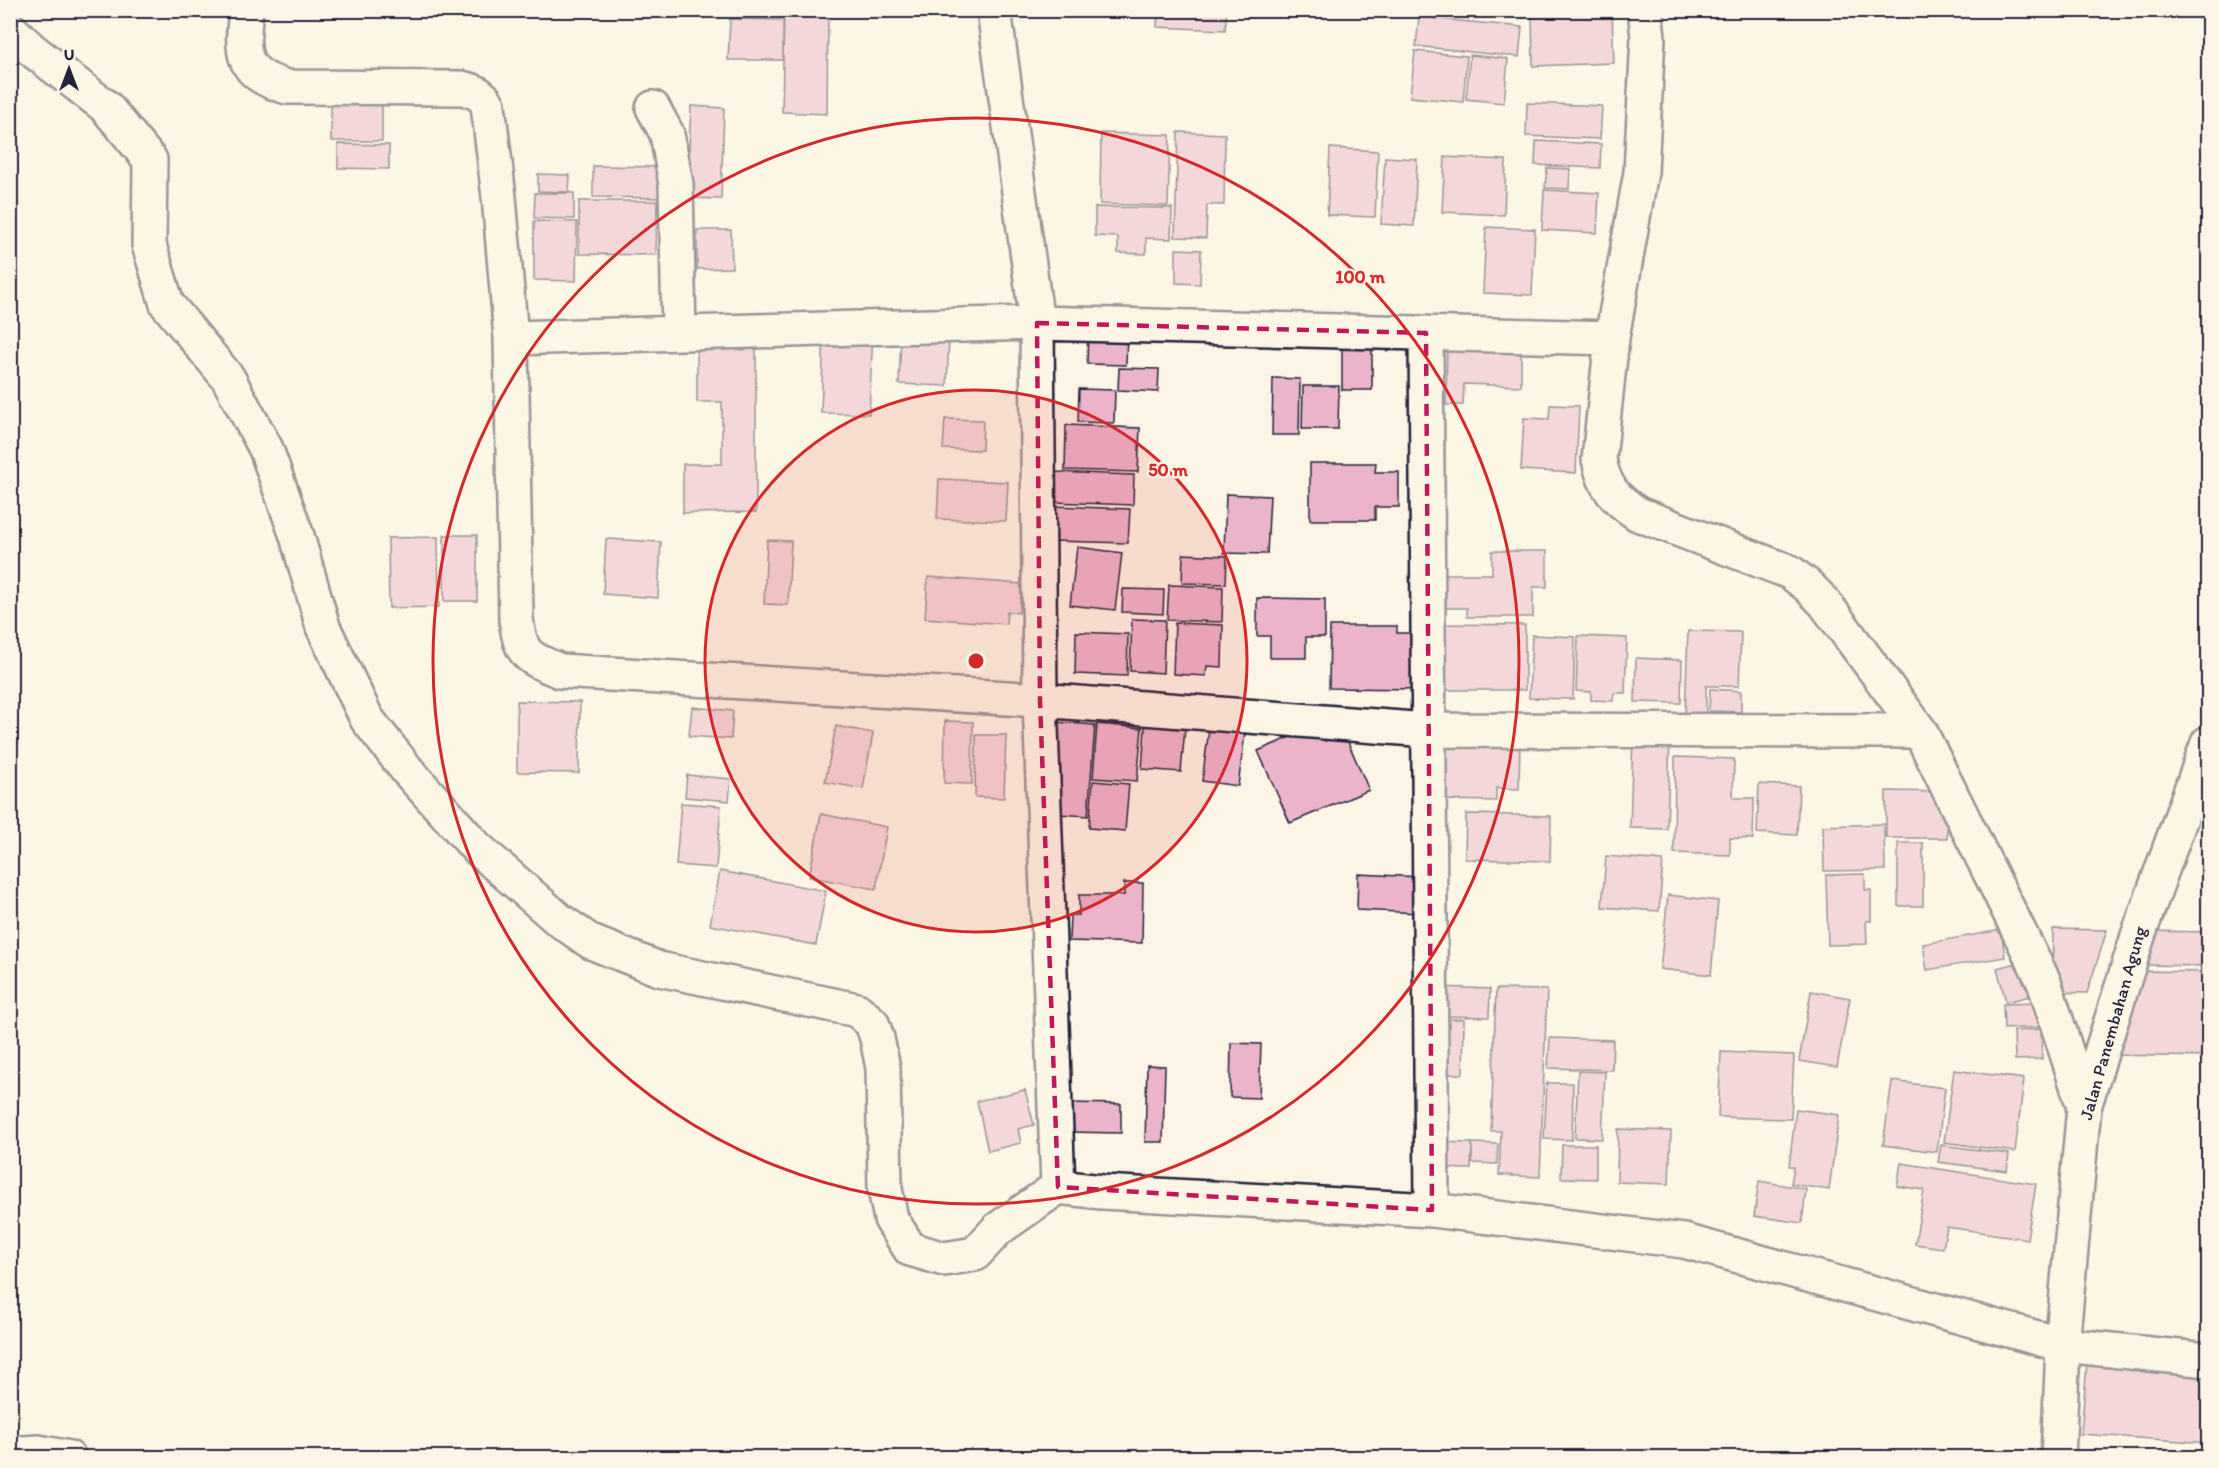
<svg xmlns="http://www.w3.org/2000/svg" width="2219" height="1468" font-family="Itim,sans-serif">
  <rect width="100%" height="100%" fill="#fcf5e5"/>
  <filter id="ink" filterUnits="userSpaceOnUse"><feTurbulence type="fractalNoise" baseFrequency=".0167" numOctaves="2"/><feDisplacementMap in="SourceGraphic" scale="12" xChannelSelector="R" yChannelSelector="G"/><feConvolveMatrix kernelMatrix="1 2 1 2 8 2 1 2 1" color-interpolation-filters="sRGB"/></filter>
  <g filter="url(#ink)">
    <path fill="#ebb4ca" stroke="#22223b" stroke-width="1.5" d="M784,10H828L827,114L782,112Z
      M1158,10H1227L1225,30L1157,27Z
      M1539,10H1595L1596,15L1612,14L1614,63L1533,66L1532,17L1539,16Z
      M1419,17L1522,27L1519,57L1416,46Z
      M730,19L783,20V60H728Z
      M1415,51L1467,56L1463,102L1410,97Z
      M1470,55L1508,59L1504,103L1466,99Z
      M331,93H382V141H331Z
      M1527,103L1602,106L1600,139L1526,136Z
      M691,106L724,108L721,199L687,198Z
      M1178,132L1225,134L1224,205H1207L1206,238L1175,237Z
      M1101,133L1170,135L1168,206L1100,204Z
      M1536,141L1601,144L1600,168L1535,165Z
      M338,144L389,145V169L338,168Z
      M1330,148L1378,151L1375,217L1327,215Z
      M1385,157L1417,159L1414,226L1381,224Z
      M1445,157L1506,160L1504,215L1442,212Z
      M593,166L668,167L667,198L593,197Z
      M1547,168L1570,169L1569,189L1545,188Z
      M538,174L570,175L569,192L538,191Z
      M1544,190L1599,193L1597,233L1542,230Z
      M535,193H574V219L534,218Z
      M579,201H657L656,255L579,254Z
      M1095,207L1172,208L1171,239L1146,238V254L1118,253V237L1095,236Z
      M534,221L577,222L576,281L534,280Z
      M1486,227L1535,229L1532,295L1483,293Z
      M697,230H731L732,268L697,269Z
      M1176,249L1201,250L1200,284L1176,283Z
      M1088,327L1127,328L1126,365L1087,364Z
      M824,330L873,332L869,414L821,413Z
      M901,334L949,336L947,386L899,384Z
      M1342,334H1372V390H1342Z
      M756,340V512L683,513V464H722V402H697V341Z
      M1447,341L1521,342V386L1464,384L1463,405H1446Z
      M1119,368L1159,369L1158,392L1118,390Z
      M1273,378L1300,379L1299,435H1272Z
      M1303,386H1339L1338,429H1302Z
      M1079,389L1115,390L1114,423L1078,422Z
      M1550,405L1579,406L1576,473L1521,470L1524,418L1549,419Z
      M945,419L983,420L982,450L943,449Z
      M1066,425L1140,428L1138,472L1065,470Z
      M1310,463H1376L1375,472H1399V507H1375V520H1310Z
      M1053,472L1134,475L1133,505L1052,502Z
      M939,479L1008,482L1006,521L937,519Z
      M1226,494L1270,496L1267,554L1224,553Z
      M1053,506L1130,509L1128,543L1052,541Z
      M444,535H477V601H444Z
      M438,537L439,607L389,608L388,538Z
      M606,539L661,542L658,598L603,594Z
      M767,540L791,541L788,605L764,604Z
      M1077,547L1122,553L1115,610L1070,605Z
      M1492,551H1547V587H1533V617H1467V608H1440V574H1492Z
      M1183,554L1227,556L1226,584L1182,583Z
      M928,577L1022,584L1019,613L1007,611L1006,624L925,618Z
      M1169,585L1223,587L1222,622L1167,620Z
      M1123,589L1164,590L1163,614L1122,612Z
      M1257,598L1325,599V637H1306V658H1270V636H1257Z
      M1132,619L1165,620L1163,673L1130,671Z
      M1175,623L1223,625L1222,667L1207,666L1206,676L1173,674Z
      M1432,624L1525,625V690H1432Z
      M1330,626H1397V633H1421V689L1329,688Z
      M1688,631L1741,632L1739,686H1706V716L1685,715Z
      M1076,632L1128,634L1127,676L1075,674Z
      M1532,635L1575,637L1573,699L1529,698Z
      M1578,636L1627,638L1625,693H1614L1613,701L1591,700V692L1576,691Z
      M1636,658L1682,660L1681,703L1635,702Z
      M1710,689L1741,691V712L1709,711Z
      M517,701L580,702L579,773L517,772Z
      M692,707L733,711L731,739L689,736Z
      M1146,714L1186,717L1181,772L1142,769Z
      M945,721L973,722L972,784L944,783Z
      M1055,722L1095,725L1088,816L1058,814Z
      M1210,722L1246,726L1238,786L1202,781Z
      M1097,724L1142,728L1137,781L1093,778Z
      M1318,725L1325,741L1344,733L1369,790L1290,823L1258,751Z
      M836,726L873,733L863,789L825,782Z
      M976,735H1006L1004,798L975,797Z
      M1442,735L1520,737L1519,789L1496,788V801L1441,800Z
      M1633,736L1670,737L1667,829L1630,828Z
      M1675,757L1734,759L1733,798H1754L1753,839L1730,838V855L1674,853Z
      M687,775L731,779L729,801L685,797Z
      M1093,781L1129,784L1125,831L1089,828Z
      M1759,784L1799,786L1797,835L1757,833Z
      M1886,791L1948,792L1947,838H1886Z
      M681,803L721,806L716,868L676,865Z
      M821,814L887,827L876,889L809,877Z
      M1466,814L1551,816L1550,861L1465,859Z
      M1884,824L1885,870L1824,871L1823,826Z
      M1898,843H1923V906H1898Z
      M1606,856L1663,861L1659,911L1602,907Z
      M720,871L826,891L816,945L710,925Z
      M1358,874L1421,877L1420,913L1357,910Z
      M1865,874V890H1871V921H1866L1867,944L1828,945L1826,875Z
      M1124,883H1143L1142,943L1069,941L1070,915H1079V895H1124Z
      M1668,895L1718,901L1711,975L1660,969Z
      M2053,929L2107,930L2087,993L2052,992Z
      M2001,930L2005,957L1927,970L1923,944Z
      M2140,931L2208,932V966L2140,965Z
      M2021,962L2030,996L2006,1002L1997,968Z
      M2137,971L2208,972V1057L2115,1055Z
      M1439,987L1490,989L1489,1017L1438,1016Z
      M1496,989L1547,990L1540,1177L1499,1175L1501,1131H1491Z
      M1811,991L1850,998L1837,1067L1799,1061Z
      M2041,1003L2042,1027L2004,1029L2003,1004Z
      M1436,1019H1464L1463,1074H1434Z
      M2041,1029L2042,1059L2015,1060L2014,1031Z
      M1550,1038L1613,1040L1612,1070L1548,1068Z
      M1231,1043L1261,1044L1259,1098L1230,1097Z
      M1721,1052L1794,1055L1791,1119L1718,1117Z
      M1147,1065L1165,1066L1163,1142H1145Z
      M1954,1070L2024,1079L2015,1152L1944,1142Z
      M1578,1071L1605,1072L1602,1139L1575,1138Z
      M1892,1081L1945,1088L1937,1152L1883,1145Z
      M1547,1083H1573L1572,1140L1544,1139Z
      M1025,1090L1034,1125L1018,1129L1021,1143L988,1151L977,1101Z
      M1069,1103L1121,1104V1133L1068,1132Z
      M1796,1109L1839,1115L1829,1190L1791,1184L1794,1167L1789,1166Z
      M1618,1129L1671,1131L1669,1184L1617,1182Z
      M1432,1142L1472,1143L1471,1169L1432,1168Z
      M1472,1143L1498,1144L1497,1164L1472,1163Z
      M1562,1145H1596V1179L1561,1178Z
      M1941,1145L2009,1154L2007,1171L1938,1162Z
      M1901,1163L2036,1184L2027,1239L1947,1227L1943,1248L1915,1244L1924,1190L1897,1186Z
      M1759,1181L1806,1189L1802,1223L1754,1216Z
      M2088,1352L2208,1362V1443L2081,1434Z"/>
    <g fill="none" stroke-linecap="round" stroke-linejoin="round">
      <g stroke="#22223b" stroke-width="38">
        <path id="street" d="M246,10C241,54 240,74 287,87L462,88C474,91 482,93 488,105L499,197L511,338L516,619C521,656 527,657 560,671L1040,700L1427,730L1920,731
          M994,10L1037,323L1040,700L1058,1187L1102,1192L1432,1210L1684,1241L2063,1345L2208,1360
          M1645,10L1648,37L1641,172L1612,338L1599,459C1604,487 1615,499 1638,514L1790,572L1808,586L1824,602L1920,731L2044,982L2084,1107
          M10,29L31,49L106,107L150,160L149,245L167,304L228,378L266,449L297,536L323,627L367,719L407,770L476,847L558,919L591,942L659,969L857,1010L872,1023L877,1038L883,1068L885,1189L891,1219L910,1249L944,1259L975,1254L998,1229L1058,1187
          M653,108L667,134L676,184L679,333
          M1426,333L1432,1210
          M511,338L1037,323L1612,338
          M10,1454L38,1452L69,1458"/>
      </g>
      <g stroke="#22223b" stroke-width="38">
        <path id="secondary" d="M2058,1458L2064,1325L2084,1107L2138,936L2208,743"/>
      </g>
      <use href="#street" stroke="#fcf5e5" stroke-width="33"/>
      <use href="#secondary" stroke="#fcf5e5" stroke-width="33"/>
    </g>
  </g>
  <path d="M0 0H2219V1468H0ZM1037,323L1426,333L1432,1210L1058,1187L1040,700Z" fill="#fcf5e5" fill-opacity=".55" fill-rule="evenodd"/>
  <path fill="none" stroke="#c2185b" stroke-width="4.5" stroke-dasharray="12 8" stroke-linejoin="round" d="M1037,323L1426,333L1432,1210L1058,1187L1040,700Z"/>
  <circle cx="976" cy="661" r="271" fill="#d62828" fill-opacity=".12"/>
  <g fill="none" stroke="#d62828" stroke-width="3">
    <circle cx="976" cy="661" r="271"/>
    <circle cx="976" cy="661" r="543"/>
  </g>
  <g text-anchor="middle" stroke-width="5" stroke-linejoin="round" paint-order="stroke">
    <g font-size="18" fill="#22223b" stroke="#fcf5e5">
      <text transform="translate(2113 1023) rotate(-74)" y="6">Jalan Panembahan Agung</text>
    </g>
  </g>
  <circle cx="976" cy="661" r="9" fill="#d62828" stroke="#fcf5e5" stroke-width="3"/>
  <g font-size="18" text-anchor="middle" font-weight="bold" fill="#d62828" stroke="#fcf5e5" stroke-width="5" stroke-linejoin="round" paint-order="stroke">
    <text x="1360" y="283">100 m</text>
    <text x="1168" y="476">50 m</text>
  </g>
  <rect width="2219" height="1468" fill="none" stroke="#fcf5e5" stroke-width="36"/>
  <rect x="18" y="18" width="2183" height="1432" fill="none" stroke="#22223b" stroke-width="2" filter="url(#ink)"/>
  <g transform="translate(69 69)" stroke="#fcf5e5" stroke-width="4.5" paint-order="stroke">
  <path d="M0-4.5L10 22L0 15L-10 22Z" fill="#22223b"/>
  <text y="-9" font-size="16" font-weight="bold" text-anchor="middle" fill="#22223b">U</text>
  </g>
</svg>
